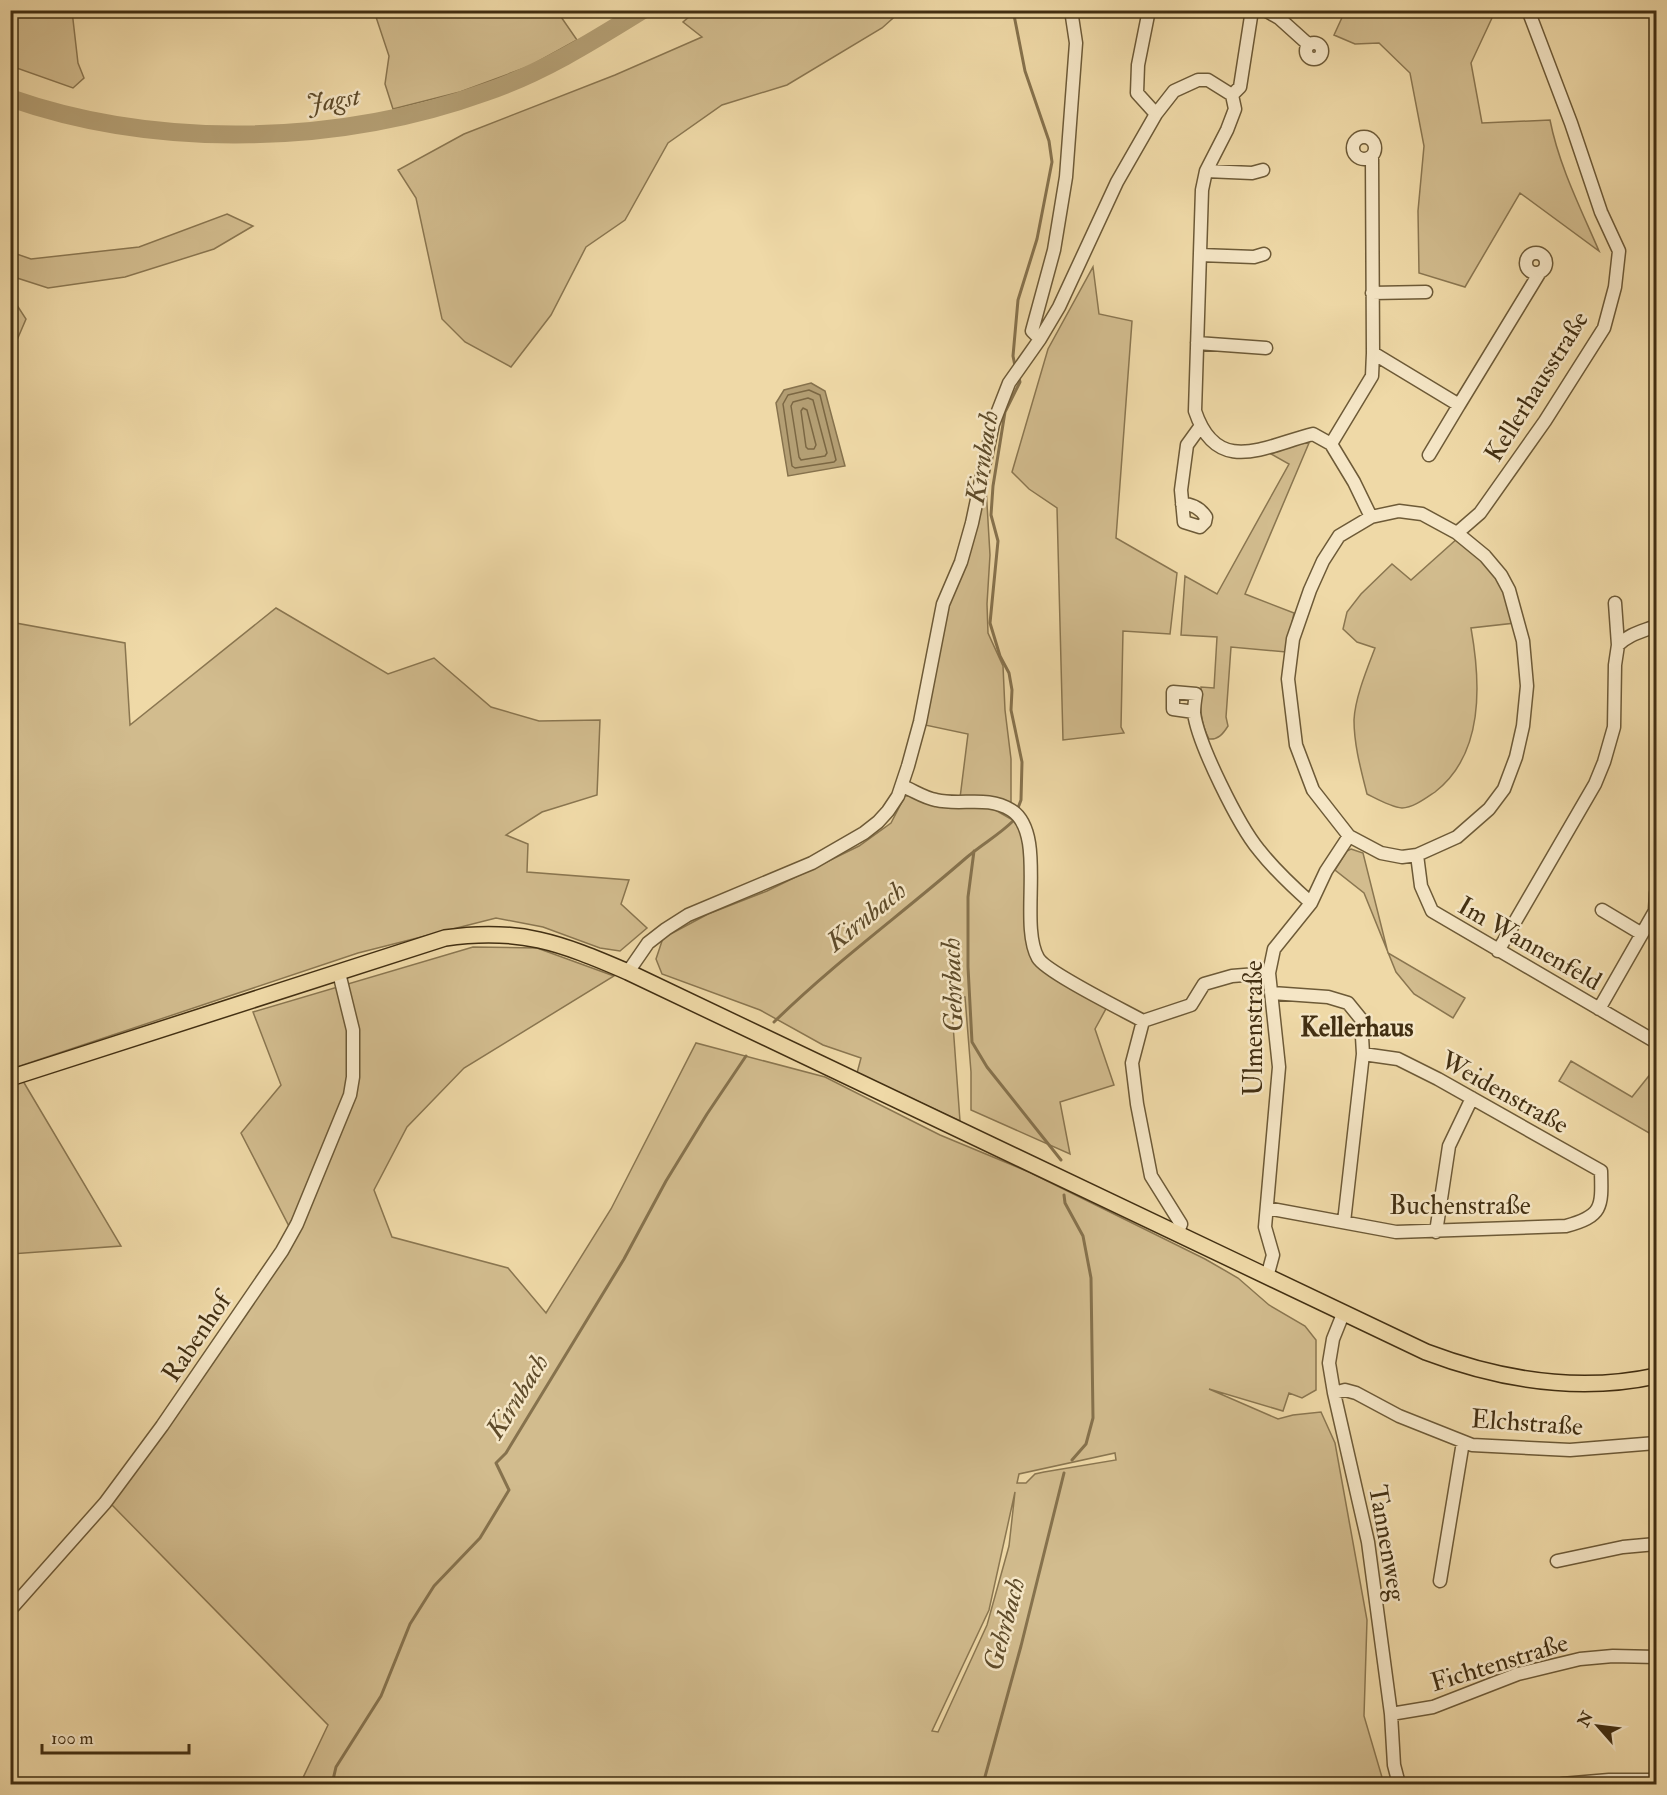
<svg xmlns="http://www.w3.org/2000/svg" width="1667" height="1795" font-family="'IM FELL Double Pica',serif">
  <rect width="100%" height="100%" fill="#efd9a7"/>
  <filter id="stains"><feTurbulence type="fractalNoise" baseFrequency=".00333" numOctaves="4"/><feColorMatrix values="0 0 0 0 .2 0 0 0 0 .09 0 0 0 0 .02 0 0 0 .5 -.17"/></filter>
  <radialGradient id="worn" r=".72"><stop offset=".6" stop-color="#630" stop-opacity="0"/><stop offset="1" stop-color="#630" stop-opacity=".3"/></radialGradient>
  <path fill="#d2bc8e" stroke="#8a7650" stroke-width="1.5" fill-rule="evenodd" d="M11,10L72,11L78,63L84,78L73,88L11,66Z
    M374,11H557L577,40L530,66L460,92L393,109L385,84L389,56Z
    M696,11H901L882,28L787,85L722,105L668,143L625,220L586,247L551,315L511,367L465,342L442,319L416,198L398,170L464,134L615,75L702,37L683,22Z
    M1345,11H1490L1492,18L1471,63L1482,123L1550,120C1559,166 1581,209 1599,251L1520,193L1465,287L1419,273L1418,211L1424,146L1410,73L1379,43L1355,44L1334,35Z
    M227,214L253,226L214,249L125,277L48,288L17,278L11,293V252L31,259L139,247Z
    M1093,267L1099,314L1132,321L1116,538L1177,573L1170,634L1123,631L1121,727L1124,733L1063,740L1057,508L1029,489L1012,472L1048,349Z
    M11,296L26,319L11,354Z
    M1309,443L1245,594L1294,613L1286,652L1231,647L1226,717L1228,726C1223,734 1218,740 1209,739C1200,722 1200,707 1201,687L1214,688L1217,637L1181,635L1185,576L1217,594L1289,464L1271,454L1297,444Z
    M986,487L990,555L987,604L988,633L1003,666L1005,710L1011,759V804L994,797L960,798L968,734L925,725L947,611L975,532Z
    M1458,538C1476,553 1494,569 1505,591C1509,601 1511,612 1515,623L1471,628C1481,684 1484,754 1435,792C1426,798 1413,808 1402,808C1391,807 1377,799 1367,794C1361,770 1354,745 1354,720C1355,698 1367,669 1375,648L1357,642L1343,629L1347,612L1361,594L1392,564L1411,580Z
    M276,608L388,674L434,658L491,707L539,721L600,720L597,795L542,812L506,835L528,844L527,872L629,880L621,904L647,928L620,951L600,948L543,927L496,918L358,953L11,1069L10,622L125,643L130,725Z
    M905,796H913L921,801L939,805L990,807L1018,823L1023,838L1030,945L1038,965L1108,1005L1095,1029L1114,1085L1060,1102L1070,1154L971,1110V1072L965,997H951L960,1121L857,1073L861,1058L823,1045L760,1010L662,974L656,959L663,938L708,914L767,891L859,846L891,823Z
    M1351,849L1363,853L1388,953L1465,998L1453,1018L1414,994L1396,972L1364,893L1335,870L1347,851Z
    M473,947L537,948L614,976L464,1068L407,1127L374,1190L392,1237L508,1268L546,1313L611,1209L696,1043L825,1077L940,1135L1029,1172L1205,1259L1238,1278L1269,1305L1305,1326L1316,1340V1390L1302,1398L1289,1393L1283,1411L1209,1389L1278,1419L1293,1415L1321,1412L1335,1443L1367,1620L1364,1716L1384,1784H300L328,1725L111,1504L294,1236L241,1133L281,1085L253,1012ZM1115,1453L1116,1460L1044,1472L1035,1474L1026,1483H1017L1019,1474ZM1015,1492L1009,1546L987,1625L938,1732L932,1731L989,1610Z
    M1571,1061L1632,1097L1656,1067V1137L1559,1081Z
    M23,1081L121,1246L11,1254V1085Z"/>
  <path fill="#b49f74" stroke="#86724d" stroke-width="1.5" d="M811,383L825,391L845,466L788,476L776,403L784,390Z"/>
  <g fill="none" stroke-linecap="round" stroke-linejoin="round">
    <path stroke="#7b6743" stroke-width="1.5" d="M809,390L820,395L836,460L834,462L795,468L792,466L783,404L788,395Z
      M808,398L813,400L827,453L825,456L801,460L799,457L791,406L793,402Z
      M803,408L807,410L816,445L814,449H808L806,447L801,411Z"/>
    <path stroke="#86724d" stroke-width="3" d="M1013,10L1025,71L1049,141L1052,162L1037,239L1018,300L1013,356L1015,366
      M1018,808L1021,800L1022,762L1011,710L1012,690L1009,673L1000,656L990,623L998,541L991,515L993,486L1005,412L1020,382L1018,375
      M974,851L968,897V967L972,1042L987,1067L1061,1160
      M774,1022C834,963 903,913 966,858C982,844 999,835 1013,821
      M1064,1195L1065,1203L1083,1236L1091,1278L1093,1418L1086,1444L1072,1460
      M332,1784L336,1767L381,1696L410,1624L434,1586L480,1538L509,1490L496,1463L506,1453L624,1259L666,1181L707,1114L746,1056
      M983,1784L1021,1646L1064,1473"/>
    <path stroke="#b49f74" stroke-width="18" d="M10,98C158,150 340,145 486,92C542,73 593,41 643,10"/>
    <g stroke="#6d5a37" stroke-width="15">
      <path id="minor" d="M1149,10L1138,65L1137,93L1156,114
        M1265,10L1279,18L1309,45
        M1306 51a8 8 0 1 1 16 0a8 8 0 1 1-16 0Z
        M1232,95L1240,87L1252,10
        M1353 148a11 11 0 1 1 22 0a11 11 0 1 1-22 0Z
        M1206,171L1252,173L1263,170
        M1526 263a10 10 0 1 1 20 0a10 10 0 1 1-20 0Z
        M1200,255L1254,257L1264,254
        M1372,293L1426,292
        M1040,339L1032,331L1054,250L1066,177L1076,43L1071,10
        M1197,343L1266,348
        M1373,353L1459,405L1540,272
        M1331,444L1372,376L1373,353L1372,157
        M1429,455L1459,405
        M1182,504C1193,504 1200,508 1206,517L1205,522L1200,527L1184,522L1181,490L1187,445L1200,427
        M1399,511L1422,514L1457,533L1485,556L1501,575L1509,590L1523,641L1527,686L1523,726L1516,757L1504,789L1489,809L1457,837L1417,855L1402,857L1381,853L1349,836L1313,790L1296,745L1288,679L1293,639L1310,590L1323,561L1339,536L1371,517Z
        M1457,533L1480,513L1545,421L1604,328L1615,287L1619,251L1601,212L1571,123L1528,10
        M1618,645C1628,635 1640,632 1653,627L1656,629
        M1194,712L1173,709V692L1196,694C1195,700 1194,707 1194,713C1198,744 1239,826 1259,850C1274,869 1293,887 1311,903
        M902,786C913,790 924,798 936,800C961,806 987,795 1011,810C1048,833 1018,923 1038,958C1046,972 1125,1011 1143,1021
        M1417,855L1421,886L1432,911L1656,1042
        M1602,910L1642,934
        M1498,951L1595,784L1604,762L1614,727L1615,665L1618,645L1615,603
        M628,972L648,943L666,929L688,915L812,863L864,833L878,822L888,811L898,796L908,766L920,722L943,604L961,562L972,523L993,424L1009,383L1040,339L1059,307L1117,182L1156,114L1174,91L1198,80H1208L1232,95L1235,109L1227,130L1206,171L1202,190L1195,411C1217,477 1265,446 1313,434L1331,444L1354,482L1371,517
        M1272,993L1328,997L1348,1003L1361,1019L1363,1054L1344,1222
        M1599,1009L1655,911L1656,893
        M1267,1208L1396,1232L1566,1226C1603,1216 1602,1207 1601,1171L1438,1079L1398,1059L1363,1054
        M1436,1232L1449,1146L1472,1098
        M1177,1234L1181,1224L1151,1176L1137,1104L1132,1063L1143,1021L1191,1005L1204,984L1232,976L1269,973
        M1267,1277L1273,1255L1265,1227L1279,1067L1269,973L1274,949L1311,903L1326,871L1349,836
        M1343,1314L1333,1339L1329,1363L1334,1393L1368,1542L1391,1714L1394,1765L1399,1784
        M1334,1393L1345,1390L1356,1393L1399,1416L1472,1445L1570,1450L1656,1443
        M1557,1561L1623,1547L1656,1544
        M1440,1581L1463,1442
        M10,1610L105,1503L162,1426L282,1251L297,1224L350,1095L353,1077V1030L339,973
        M1391,1714L1433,1707L1518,1674L1580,1659L1613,1656L1656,1657
        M1562,1784L1609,1780H1656"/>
    </g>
    <g stroke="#422f12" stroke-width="18">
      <path id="major" d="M10,1078L445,938C519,927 561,943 628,972L1426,1352C1500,1380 1578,1393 1656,1376"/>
    </g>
    <use href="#minor" stroke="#f5e6c6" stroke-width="12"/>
    <use href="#major" stroke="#efd9a7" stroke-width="15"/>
  </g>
  <g text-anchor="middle" stroke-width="5" stroke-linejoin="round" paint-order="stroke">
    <g font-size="26" fill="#422f12" stroke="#f5e6c6">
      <text transform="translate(1536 386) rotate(-58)" y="9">Kellerhausstraße</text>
      <text transform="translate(1530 943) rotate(30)" y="9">Im Wannenfeld</text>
      <text transform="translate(1253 1028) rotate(-90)" y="9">Ulmenstraße</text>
      <text transform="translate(1505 1092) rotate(29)" y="9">Weidenstraße</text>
      <text x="1460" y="1214">Buchenstraße</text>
      <text transform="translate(196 1337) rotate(-56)" y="9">Rabenhof</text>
      <text transform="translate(1527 1422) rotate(4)" y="9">Elchstraße</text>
      <text transform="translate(1388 1543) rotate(80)" y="9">Tannenweg</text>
      <text transform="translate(1499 1662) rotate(-17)" y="9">Fichtenstraße</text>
    </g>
    <g font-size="27" font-style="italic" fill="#5e4b2a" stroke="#f5e6c6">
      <text transform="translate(333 100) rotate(-9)" y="9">Jagst</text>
      <text transform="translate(982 457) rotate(-81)" y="9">Kirnbach</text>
      <text transform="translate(866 916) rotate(-39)" y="9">Kirnbach</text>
      <text transform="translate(952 985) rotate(-92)" y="9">Gehrbach</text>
      <text transform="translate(517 1396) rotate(-58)" y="9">Kirnbach</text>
      <text transform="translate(1004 1624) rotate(-75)" y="9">Gehrbach</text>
    </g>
    <g font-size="27" font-weight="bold" fill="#422f12" stroke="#f5e6c6">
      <text x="1357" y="1036">Kellerhaus</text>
    </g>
  </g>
  <rect width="1667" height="1795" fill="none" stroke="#efd9a7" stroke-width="36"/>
  <rect x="12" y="12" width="1643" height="1771" fill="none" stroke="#422f12" stroke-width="3"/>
  <rect x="18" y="18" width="1631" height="1759" fill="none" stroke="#422f12" stroke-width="1.5"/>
  <g transform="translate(1598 1726) rotate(298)" stroke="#f5e6c6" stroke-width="4.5" paint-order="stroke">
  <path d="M0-4.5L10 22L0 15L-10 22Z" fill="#422f12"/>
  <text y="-9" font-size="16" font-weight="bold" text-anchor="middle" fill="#422f12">N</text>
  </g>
  <path d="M42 1744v9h147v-9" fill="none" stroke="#422f12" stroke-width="3"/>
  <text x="51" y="1744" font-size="18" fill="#422f12" stroke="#f5e6c6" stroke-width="4.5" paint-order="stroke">100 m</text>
  <rect width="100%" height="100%" filter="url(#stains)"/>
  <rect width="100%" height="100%" fill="url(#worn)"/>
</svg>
